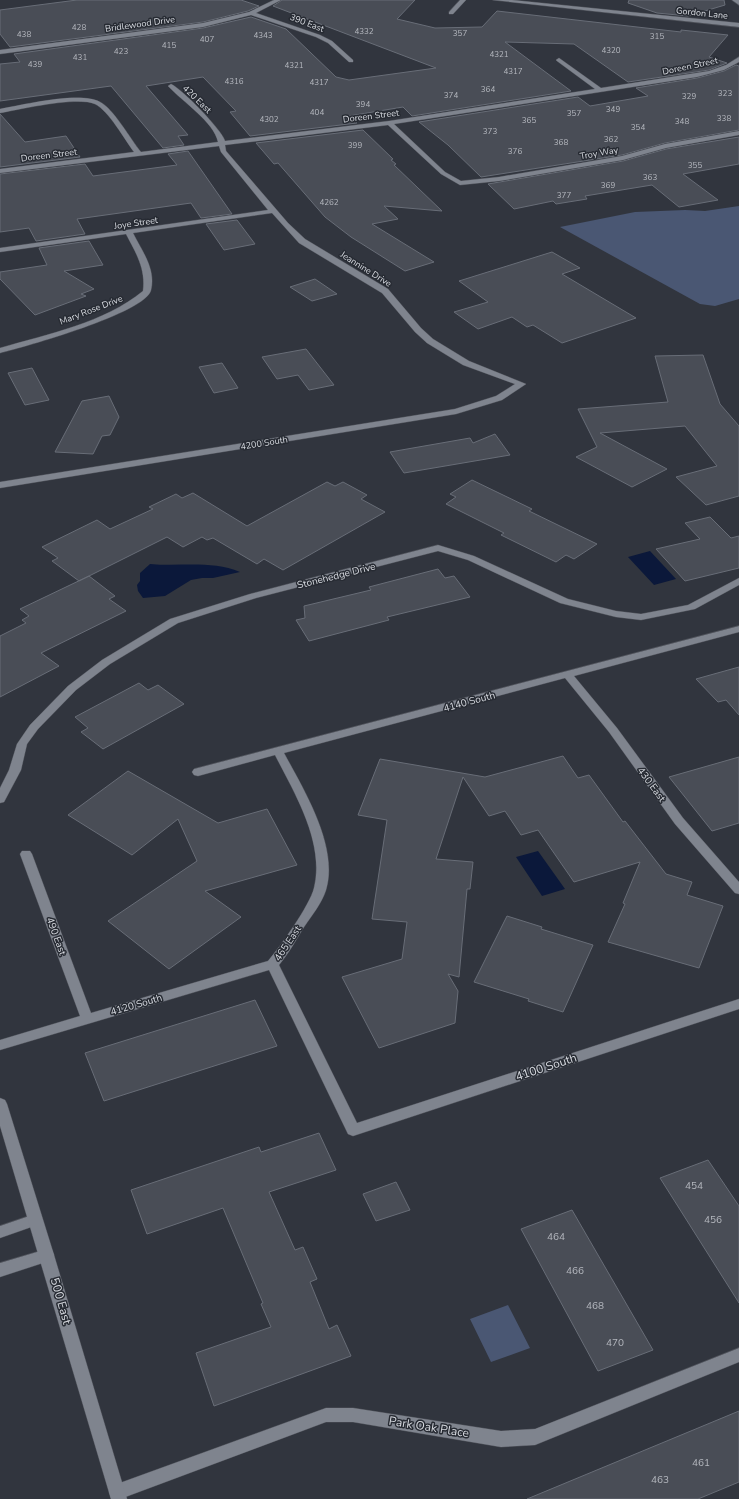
<svg xmlns="http://www.w3.org/2000/svg" width="739" height="1499" font-family="'Nunito Sans',sans-serif">
  <rect width="100%" height="100%" fill="#31353e"/>
  <path fill="#4a5773" d="M739,206V299L715,306L700,304L560,227L635,212L685,210L705,211Z
    M508,1305L530,1348L491,1362L470,1319Z"/>
  <path fill="#0b183a" d="M650,551L676,579L654,585L628,557Z
    M150,564C180,567 211,560 240,572L213,578H202L191,580L165,596L143,598L138,591L137,585L140,581V573Z
    M538,851L565,889L542,896L516,857Z"/>
  <path fill="#494d56" stroke="#686d77" d="M77,0H241L259,6L248,11L203,22L10,47L0,34V10Z
    M282,0H415L397,19L435,28L482,27L497,11L681,32V30L728,35L709,57L727,63L709,70L628,82L574,44L505,42L571,91L412,116L403,107L349,116L357,123L250,136L230,112L236,111L203,77L146,86L188,135L178,136L184,145L163,148L111,86L0,101V64L20,62L14,54L203,28L251,17L286,29L336,77L349,80L436,68L273,6Z
    M629,0H724L725,5L688,16L657,13L628,3Z
    M736,65L739,66V130L665,143L622,155L481,177L448,145L419,122L578,97L590,106L648,96L636,88L697,78L724,71Z
    M0,114L25,142L66,136L80,157L0,167Z
    M363,130L393,159L391,160L396,164L394,165L442,211L384,206L398,219L372,224L434,262L405,271L351,237L325,217L278,163L274,164L256,143Z
    M739,137V164L683,174L718,200L679,207L652,185L585,196L587,199L556,204L553,201L514,209L488,184L623,161L666,149Z
    M188,151L232,214L201,218L191,203L77,219L85,234L36,241L29,228L0,232V174L85,164L93,176L177,165L168,154Z
    M237,220L255,244L224,250L206,224Z
    M89,241L103,265L64,271L94,289L81,294L86,296L35,315L0,279V272L47,265L39,248Z
    M552,252L580,268L562,274L636,318L562,343L533,325L527,327L512,317L478,329L454,312L488,302L459,281Z
    M315,279L337,294L312,301L290,287Z
    M306,349L334,385L309,390L298,375L277,379L262,357Z
    M703,355L720,404L739,426V496L706,505L676,477L717,466L685,426L600,433L667,469L632,487L576,457L597,447L578,409L668,402L655,356Z
    M222,363L238,388L214,393L199,367Z
    M32,368L49,400L25,405L8,373Z
    M109,396L119,417L110,435L102,436L93,454L55,452L82,401Z
    M495,434L510,455L404,473L390,452L470,438L473,443Z
    M472,480L532,509L529,511L597,544L574,559L566,555L556,562L501,535L504,533L446,504L456,497L450,494Z
    M327,482L335,486L343,482L367,495L361,499L385,512L283,570L264,559L257,564L213,538L207,540L202,537L183,547L167,537L79,581L52,561L58,558L42,547L97,520L110,529L153,509L149,507L176,494L182,498L193,493L247,526Z
    M710,517L731,538L739,536V568L685,581L656,549L700,539L685,523Z
    M438,569L445,578L454,576L470,597L387,617L389,620L309,641L296,620L305,618L304,606L371,590L369,587Z
    M89,576L115,596L109,599L126,611L41,653L59,666L0,697V636L26,623L22,620L29,616L20,609Z
    M739,667V715L726,700L718,702L696,679Z
    M139,683L148,690L158,685L184,704L103,749L81,732L88,728L75,717Z
    M563,756L578,778L589,775L623,822L625,821L666,874L692,882L687,895L723,906L699,968L608,942L625,904L623,903L640,862L574,882L538,830L521,835L505,811L489,816L463,777L436,859L473,862L470,889H467L459,977L448,974L458,991L455,1023L379,1048L342,977L402,959L407,922L372,919L387,820L358,815L380,759L485,777Z
    M739,757V823L712,831L669,777Z
    M128,771L218,823L267,809L297,865L205,891L241,917L169,969L108,921L197,861L178,819L132,855L68,815Z
    M507,916L542,927L541,929L593,945L563,1012L528,1001L529,999L474,982Z
    M255,1000L277,1046L104,1101L85,1053Z
    M319,1133L336,1170L269,1192L295,1250L303,1247L317,1279L310,1282L329,1329L337,1325L351,1356L214,1406L196,1353L271,1327L261,1304L263,1303L223,1208L147,1234L131,1190L259,1147L261,1152Z
    M708,1160L739,1206V1303L660,1178Z
    M396,1182L410,1210L376,1221L363,1194Z
    M572,1210L653,1350L598,1371L521,1229Z
    M739,1411V1482L698,1499H527Z"/>
  <g fill="none" stroke-linecap="round" stroke-linejoin="round">
    <g stroke="#4e5159" stroke-width="1">
      <path id="minor" d="M274,0H281L256,13L320,35L332,41L353,60V62H349L328,43L316,37L251,15L203,27L0,54V50L203,23L249,12Z
        M460,0H466L453,14H449V12Z
        M732,0H739V5Z
        M739,57V62L724,70L697,77L394,124L445,172L461,181L499,177L622,156L665,144L739,131V135L666,148L623,160L499,181L460,185L441,174L388,125L225,145L226,151L288,223L305,239L388,289L421,328L433,339L469,361L526,384L502,400L456,414L0,488V482L455,409L496,396L515,384L463,365L427,343L415,332L382,293L299,243L272,213L133,233C142,251 156,269 151,290C146,313 24,347 0,353V348C48,334 104,323 143,291C146,269 136,253 126,234L0,252V248L268,210L221,152L219,146L0,173V169L134,152C125,140 109,111 95,104C78,96 21,109 0,113V109C23,105 80,91 100,102C113,108 131,140 141,152L218,142C214,122 183,102 169,87L168,86L171,84C182,89 222,130 225,141L389,121L595,89L557,61L556,60L559,58L601,88L709,71L726,65Z
        M438,545L474,556L568,599L616,611L641,614L688,605L739,578V585L695,609L641,620L616,617L560,603L468,560L438,551L256,598L178,623L110,664L76,690L38,729L27,744L21,770L4,802L0,803V788L9,770L17,744L30,725L68,686L102,660L170,619L250,594Z
        M739,626V632L574,676L617,728L683,818L739,882V894L735,893L675,824L609,732L565,678L284,753C304,790 339,847 326,890C322,903 312,915 304,927C296,940 289,953 279,965L357,1123L739,999V1009L353,1136L348,1134L269,970L0,1050V1040L80,1016L20,854L22,851H30L32,854L91,1013L268,961C280,947 310,905 314,888C325,843 295,794 275,755L198,776L194,775L192,772L194,769Z
        M35,1214L40,1216L42,1220L40,1224L0,1238V1226Z
        M47,1249L52,1250L54,1255L52,1260L0,1277V1263Z
        M739,1348V1362L535,1445L501,1447L353,1422H326L120,1499L111,1498L109,1492L111,1486L117,1484L326,1408H353L501,1431L535,1429Z"/>
    </g>
    <g stroke="#4e5159" stroke-width="1">
      <path id="tertiary" d="M493,0H512L739,23V27Z
        M0,1098L5,1100L7,1104L54,1255L127,1499H111L0,1126Z"/>
    </g>
    <use href="#minor" fill="#7f848e" fill-rule="evenodd"/>
    <use href="#tertiary" fill="#7f848e" fill-rule="evenodd"/>
  </g>
  <g text-anchor="middle" stroke-width="3" stroke-linejoin="round" paint-order="stroke">
    <g font-size="8" fill="#b4b7be">
      <text x="79" y="30">428</text>
      <text x="364" y="34">4332</text>
      <text x="460" y="36">357</text>
      <text x="24" y="37">438</text>
      <text x="263" y="38">4343</text>
      <text x="657" y="39">315</text>
      <text x="207" y="42">407</text>
      <text x="169" y="48">415</text>
      <text x="611" y="53">4320</text>
      <text x="121" y="54">423</text>
      <text x="499" y="57">4321</text>
      <text x="80" y="60">431</text>
      <text x="35" y="67">439</text>
      <text x="294" y="68">4321</text>
      <text x="513" y="74">4317</text>
      <text x="234" y="84">4316</text>
      <text x="319" y="85">4317</text>
      <text x="488" y="92">364</text>
      <text x="725" y="96">323</text>
      <text x="451" y="98">374</text>
      <text x="689" y="99">329</text>
      <text x="363" y="107">394</text>
      <text x="613" y="112">349</text>
      <text x="317" y="115">404</text>
      <text x="574" y="116">357</text>
      <text x="724" y="121">338</text>
      <text x="269" y="122">4302</text>
      <text x="529" y="123">365</text>
      <text x="682" y="124">348</text>
      <text x="638" y="130">354</text>
      <text x="490" y="134">373</text>
      <text x="611" y="142">362</text>
      <text x="561" y="145">368</text>
      <text x="355" y="148">399</text>
      <text x="515" y="154">376</text>
      <text x="695" y="168">355</text>
      <text x="650" y="180">363</text>
      <text x="608" y="188">369</text>
      <text x="564" y="198">377</text>
      <text x="329" y="205">4262</text>
    </g>
    <g font-size="9" fill="#d7dae0" stroke="#272b33">
      <text transform="translate(702 13) rotate(6)" y="3">Gordon Lane</text>
      <text transform="translate(307 23) rotate(21)" y="3">390 East</text>
      <text transform="translate(140 24) rotate(-8)" y="3">Bridlewood Drive</text>
      <text transform="translate(690 66) rotate(-12)" y="3">Doreen Street</text>
      <text transform="translate(197 99) rotate(44)" y="3">420 East</text>
      <text transform="translate(371 116) rotate(-7)" y="3">Doreen Street</text>
      <text transform="translate(599 153) rotate(-10)" y="3">Troy Way</text>
      <text transform="translate(49 155) rotate(-7)" y="3">Doreen Street</text>
      <text transform="translate(136 223) rotate(-8)" y="3">Joye Street</text>
      <text transform="translate(366 269) rotate(32)" y="3">Jeannine Drive</text>
      <text transform="translate(91 310) rotate(-21)" y="3">Mary Rose Drive</text>
      <text transform="translate(264 443) rotate(-9)" y="3">4200 South</text>
    </g>
    <g font-size="10" fill="#d7dae0" stroke="#272b33">
      <text transform="translate(336 575) rotate(-14)" y="4">Stonehedge Drive</text>
      <text transform="translate(469 701) rotate(-15)" y="4">4140 South</text>
      <text transform="translate(652 784) rotate(54)" y="4">430 East</text>
      <text transform="translate(57 936) rotate(70)" y="4">490 East</text>
      <text transform="translate(287 943) rotate(-56)" y="4">465 East</text>
      <text transform="translate(136 1004) rotate(-16)" y="4">4120 South</text>
    </g>
    <g font-size="10" fill="#b4b7be">
      <text x="694" y="1189">454</text>
      <text x="713" y="1223">456</text>
      <text x="556" y="1240">464</text>
      <text x="575" y="1274">466</text>
      <text x="595" y="1309">468</text>
      <text x="615" y="1346">470</text>
      <text x="701" y="1466">461</text>
      <text x="660" y="1483">463</text>
    </g>
    <g font-size="12" fill="#d7dae0" stroke="#272b33">
      <text transform="translate(546 1067) rotate(-18)" y="4">4100 South</text>
      <text transform="translate(61 1301) rotate(74)" y="4">500 East</text>
      <text transform="translate(429 1427) rotate(9)" y="4">Park Oak Place</text>
    </g>
  </g>
</svg>
